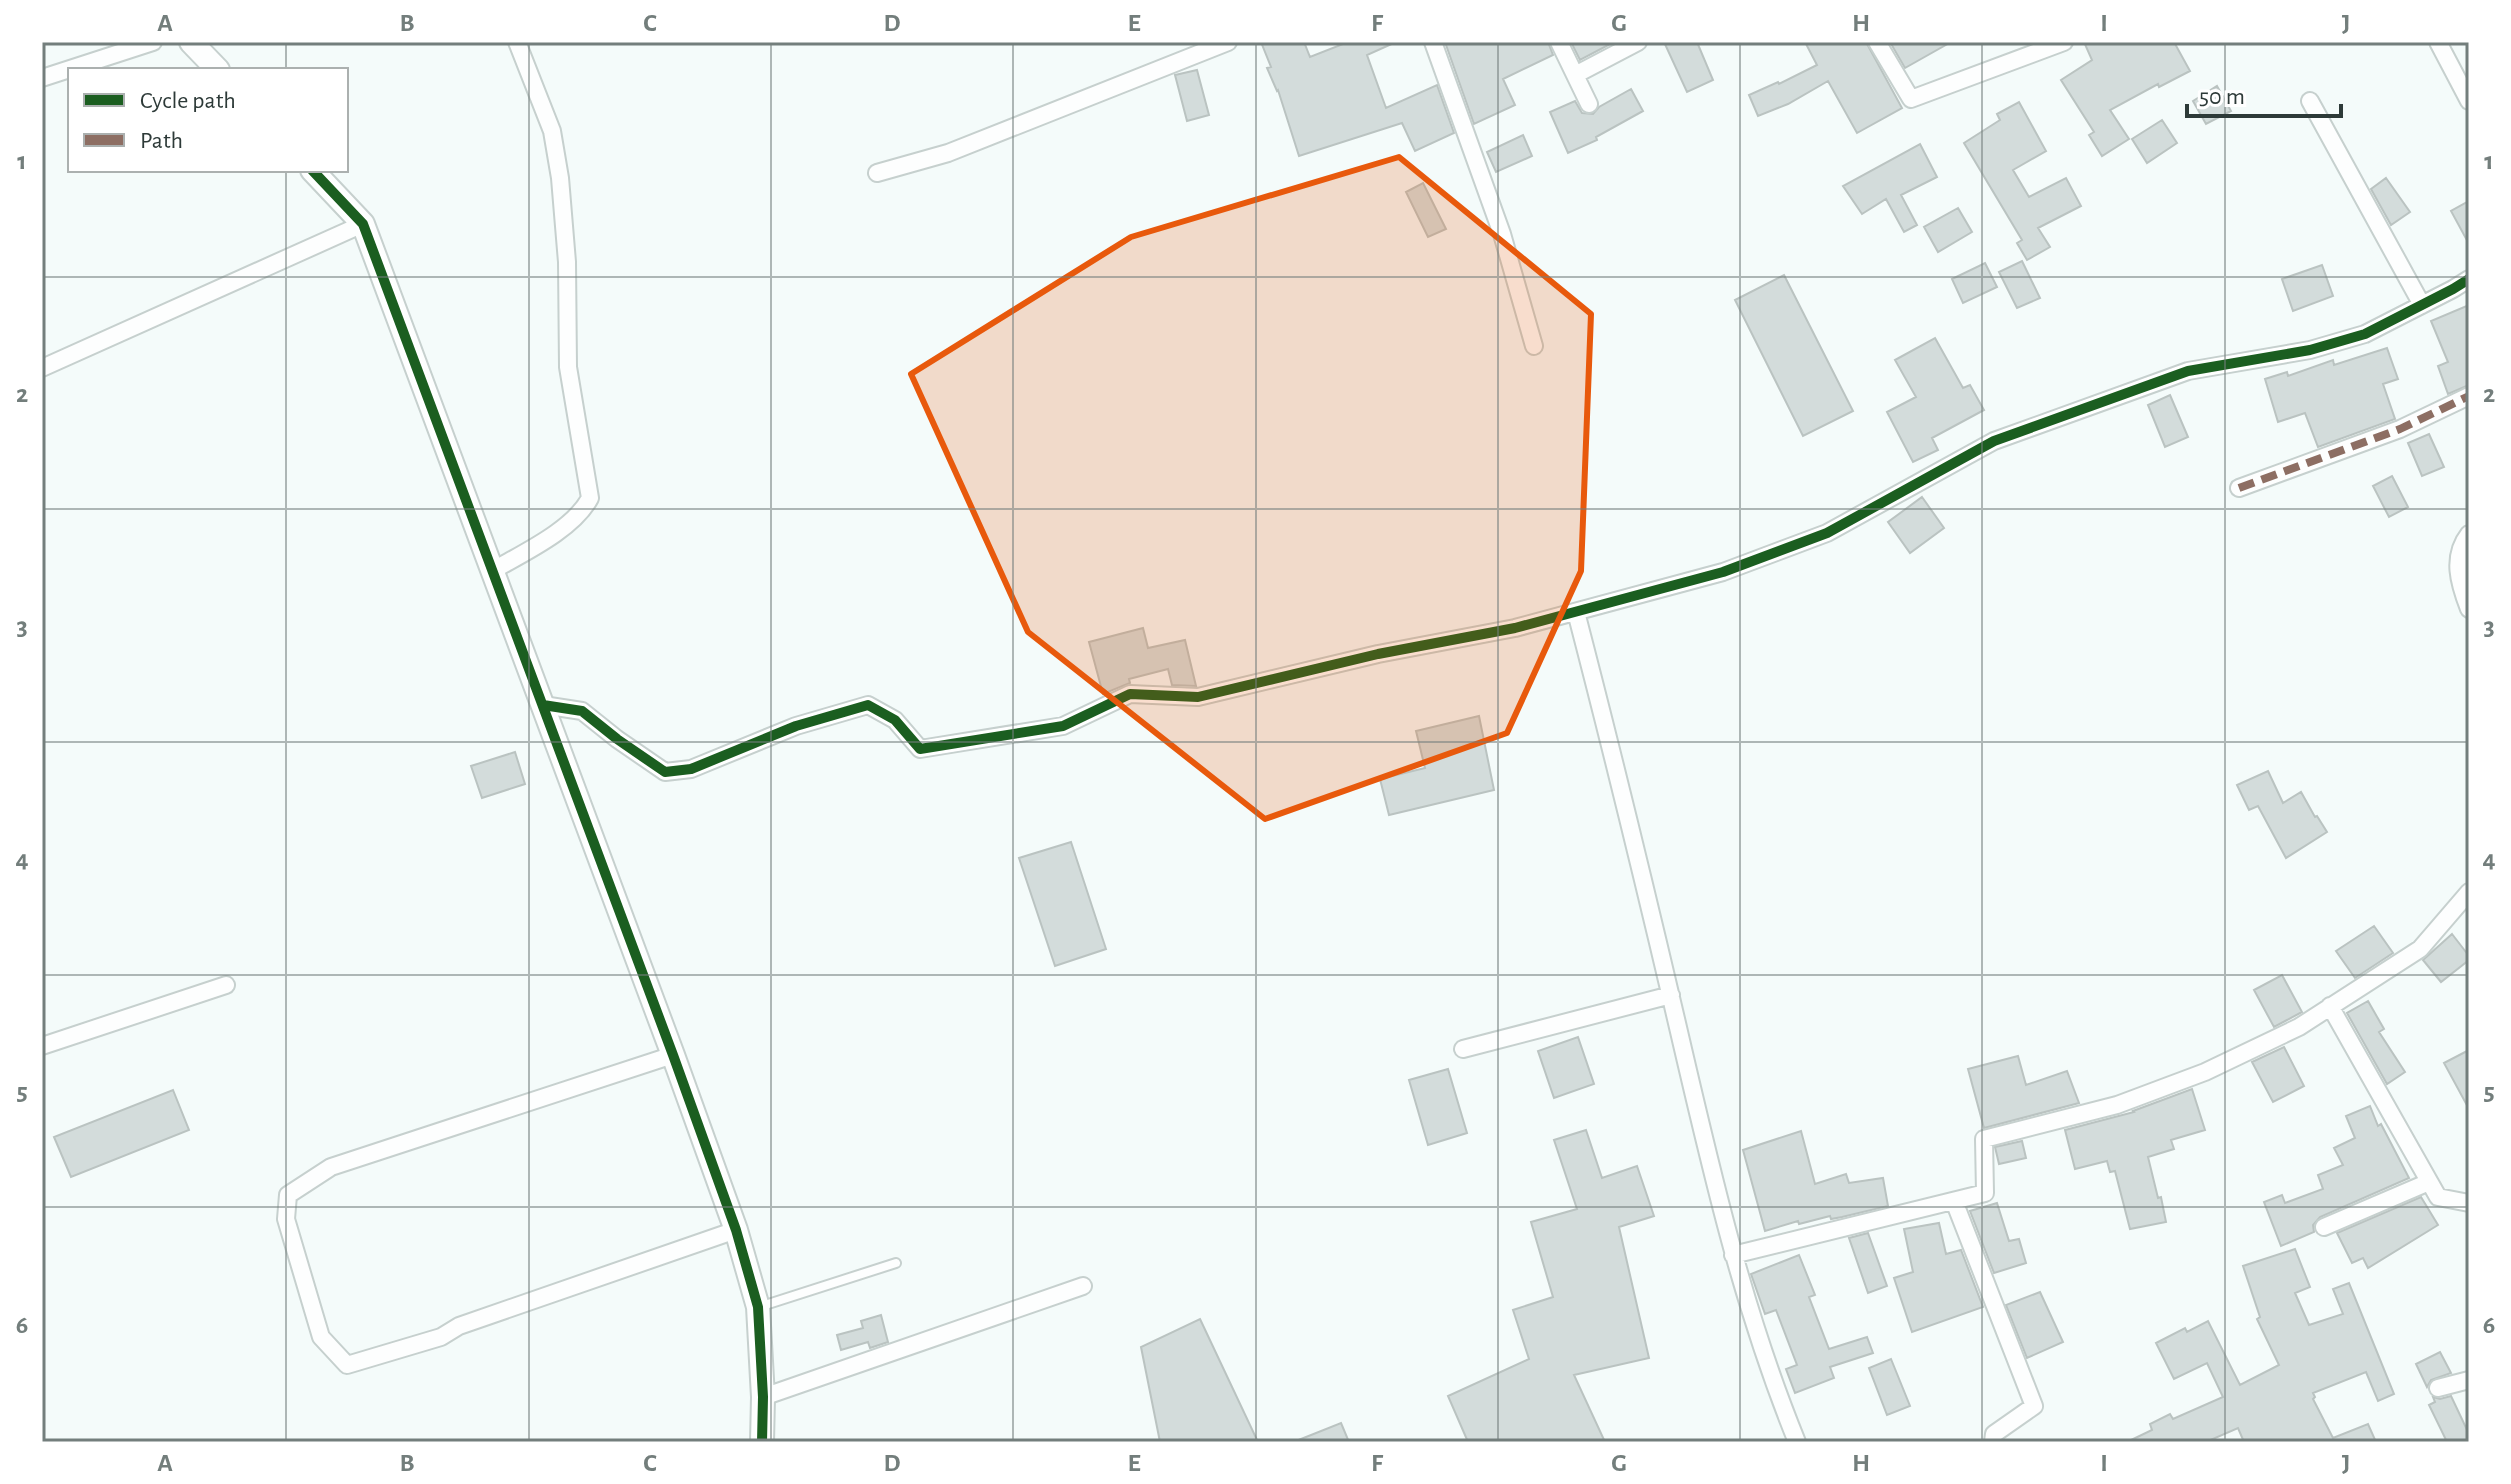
<svg xmlns="http://www.w3.org/2000/svg" width="2511" height="1484" font-family="'Alegreya Sans',sans-serif">
  <rect width="100%" height="100%" fill="#f4fbfa"/>
  <path fill="#d3dcdb" stroke="#bac3c1" stroke-width="2" d="M1261,42H1304L1310,57L1348,42H1396L1367,55L1386,108L1437,85L1454,133L1415,151L1402,123L1299,156L1278,90L1277,91L1267,68L1271,67Z
    M1445,42H1548L1553,55L1503,79L1515,105L1474,124Z
    M1571,42H1614L1580,60Z
    M1664,42H1697L1713,80L1687,92Z
    M1805,42H1866L1902,108L1857,133L1828,81L1788,104L1758,116L1749,95L1778,82L1779,84L1817,65Z
    M1890,42H1951L1905,68Z
    M2084,42H2174L2190,71L2159,87L2158,84L2110,110L2129,139L2102,156L2089,135L2094,132L2061,80L2092,60Z
    M1197,70L1209,115L1187,121L1175,75Z
    M2217,86L2231,111L2206,124L2193,101Z
    M1631,89L1643,111L1596,137L1597,140L1568,153L1550,112L1575,101L1582,113L1593,114L1599,107Z
    M2019,102L2046,151L2013,170L2029,197L2066,178L2081,206L2038,228L2050,247L2027,260L2017,243L2022,240L1964,143L2000,120L1997,114Z
    M2162,120L2177,143L2147,163L2132,139Z
    M1523,135L1532,156L1496,172L1487,152Z
    M1920,144L1937,177L1901,195L1917,225L1904,232L1886,199L1862,214L1843,186Z
    M2386,178L2410,212L2391,225L2371,189Z
    M1423,183L1446,229L1428,237L1406,192Z
    M2469,201V244L2451,211Z
    M1958,208L1972,232L1938,252L1924,227Z
    M2022,261L2040,298L2017,308L1999,272Z
    M1985,263L1997,287L1963,303L1952,279Z
    M2322,265L2333,296L2293,311L2282,279Z
    M1784,275L1853,411L1803,436L1735,300Z
    M2469,305V385L2448,394L2438,366L2448,362L2431,321Z
    M1935,338L1963,388L1970,385L1984,410L1932,438L1938,450L1913,462L1887,412L1916,397L1895,360Z
    M2387,348L2398,379L2383,384L2395,419L2318,447L2305,413L2278,422L2265,379L2287,372L2288,376L2333,360L2334,365Z
    M2170,395L2188,437L2165,447L2148,405Z
    M2429,434L2444,467L2422,476L2408,443Z
    M2392,476L2408,507L2389,517L2373,486Z
    M1922,497L1944,528L1910,553L1888,522Z
    M1143,628L1148,648L1185,640L1196,686L1172,685L1168,669L1129,679L1130,683L1103,694L1089,642Z
    M1479,716L1494,790L1389,815L1380,779L1425,768L1416,731Z
    M515,752L525,784L482,798L471,766Z
    M2268,771L2283,803L2301,792L2315,817L2317,816L2327,832L2286,858L2258,806L2249,810L2237,785Z
    M1071,842L1106,949L1055,966L1019,858Z
    M2374,926L2393,953L2355,978L2336,951Z
    M2452,934L2469,956V960L2441,982L2423,960Z
    M2282,975L2302,1012L2274,1027L2254,990Z
    M2368,1001L2384,1029L2379,1032L2405,1072L2387,1084L2347,1013Z
    M1578,1037L1594,1084L1554,1098L1538,1051Z
    M2284,1047L2304,1086L2273,1102L2252,1062Z
    M2469,1050V1109L2444,1063Z
    M2018,1056L2026,1085L2067,1071L2079,1103L1984,1128L1968,1069Z
    M1448,1069L1467,1133L1428,1145L1409,1080Z
    M2192,1089L2205,1130L2171,1140L2174,1149L2148,1157L2158,1198L2161,1197L2166,1222L2130,1229L2115,1171L2110,1172L2107,1161L2075,1169L2065,1130L2134,1112L2133,1111Z
    M173,1090L189,1130L71,1177L54,1137Z
    M2370,1106L2378,1126L2381,1124L2409,1178L2320,1217L2313,1225L2314,1232L2281,1246L2264,1202L2282,1195L2285,1203L2323,1189L2318,1175L2343,1165L2334,1148L2355,1138L2346,1116Z
    M1586,1130L1602,1178L1637,1166L1654,1216L1619,1227L1649,1358L1574,1375L1605,1442H1468L1448,1396L1529,1359L1513,1310L1553,1297L1531,1222L1577,1209L1554,1140Z
    M1801,1131L1815,1184L1846,1174L1849,1183L1883,1178L1888,1206L1842,1217L1831,1219L1830,1216L1799,1224L1798,1221L1765,1231L1743,1150Z
    M2022,1141L2026,1158L1999,1164L1995,1147Z
    M2421,1197L2438,1225L2368,1268L2363,1258L2352,1263L2337,1233Z
    M1997,1203L2009,1241L2019,1239L2026,1263L1994,1273L1970,1211Z
    M1939,1223L1946,1254L1961,1250L1983,1307L1912,1332L1894,1278L1913,1272L1904,1229Z
    M1868,1233L1887,1286L1868,1293L1849,1238Z
    M2295,1249L2310,1287L2295,1293L2309,1325L2343,1314L2333,1289L2349,1283L2394,1394L2378,1401L2366,1372L2313,1393L2315,1397L2313,1399L2333,1438L2368,1424L2376,1442H2244L2238,1428L2206,1442H2127L2152,1430L2150,1424L2170,1414L2173,1419L2223,1397L2207,1363L2174,1379L2156,1343L2185,1328L2187,1332L2208,1321L2240,1385L2279,1365L2257,1319L2260,1317L2243,1266Z
    M1799,1255L1815,1295L1809,1297L1829,1349L1867,1337L1873,1353L1830,1367L1834,1378L1795,1393L1786,1369L1797,1365L1776,1310L1765,1314L1751,1274Z
    M2040,1292L2063,1342L2027,1358L2006,1305Z
    M881,1315L888,1342L870,1348L868,1342L841,1350L837,1335L863,1328L861,1321Z
    M1200,1319L1258,1442H1160L1141,1347Z
    M2440,1352L2451,1373L2431,1380L2427,1387L2416,1364Z
    M1891,1359L1910,1406L1887,1415L1869,1368Z
    M2451,1396L2469,1434V1442H2447L2429,1405L2435,1402L2433,1397L2440,1399Z
    M1341,1423L1349,1442H1296V1441Z"/>
  <g fill="none" stroke-linecap="round" stroke-linejoin="round">
    <g stroke="#c6d0ce" stroke-width="12">
      <path id="lane" d="M759,1307L896,1263"/>
    </g>
    <g stroke="#c6d0ce" stroke-width="20">
      <path id="street" d="M1433,42L1502,234L1534,346
        M1559,42L1589,104
        M1877,42L1911,99L2064,42
        M2438,42L2469,101
        M1575,75L1638,42
        M42,78L153,42
        M2310,101L2422,305
        M877,173L948,153L1228,42
        M42,368L363,224
        M2239,488L2400,429L2469,396
        M2469,534C2451,557 2459,583 2469,609
        M492,571C523,553 573,530 590,498L568,367L567,262L560,178L552,131L517,42
        M1576,612C1610,743 1642,874 1673,1006C1708,1155 1739,1300 1797,1442
        M543,705L582,711L617,739L665,772L691,769L796,726L868,705L895,720L920,749L1063,726L1130,694L1198,697L1378,654L1515,628L1723,572L1827,533L1994,441L2188,371L2310,350L2365,334L2453,289L2469,279
        M2330,1006L2438,1197L2469,1203
        M42,1046L226,985
        M1463,1049L1671,995
        M673,1055L331,1167L288,1195L286,1219L321,1337L347,1365L441,1337L459,1326L736,1230
        M1954,1201L2034,1406L1994,1434L1993,1442
        M2324,1227L2429,1182
        M1733,1255L1985,1193L1984,1139L2117,1105L2205,1072L2299,1027L2420,949L2469,892
        M2438,1388L2469,1380
        M763,1397L1083,1286"/>
    </g>
    <g stroke="#c6d0ce" stroke-width="26">
      <path id="secondary" d="M191,42L218,70
        M312,170L363,224L673,1055L736,1230L758,1307L763,1397L762,1442"/>
    </g>
    <use href="#lane" stroke="#fdfefe" stroke-width="8"/>
    <use href="#street" stroke="#fdfefe" stroke-width="16"/>
    <use href="#secondary" stroke="#fdfefe" stroke-width="22"/>
    <path stroke="#8d6e63" stroke-width="8" stroke-dasharray="16 8" stroke-linecap="butt" d="M2239,488L2400,429L2469,396"/>
    <g stroke="#fff" stroke-width="15">
      <path id="cycleway" d="M312,170L363,224L673,1055L736,1230L758,1307L763,1397L762,1442
        M543,705L582,711L617,739L665,772L691,769L796,726L868,705L895,720L920,749L1063,726L1130,694L1198,697L1378,654L1515,628L1723,572L1827,533L1994,441L2188,371L2310,350L2365,334L2453,289L2469,279"/>
    </g>
    <use href="#cycleway" stroke="#1b5e20" stroke-width="10"/>
  </g>
  <path fill="#e8590c" fill-opacity="0.2" stroke="#e8590c" stroke-width="6" stroke-linejoin="round" d="M1399,157L1591,314L1581,571L1507,733L1265,819L1028,632L911,374L1131,237Z"/>
  <path fill="none" stroke="#737e7c" stroke-width="2" stroke-opacity="0.55" d="M286,42V70M529,42V1442M771,42V1442M1013,42V1442M1256,42V1442M1498,42V1442M1740,42V1442M1982,42V1442M2225,42V1442M286,170V1442M42,277H2469M42,509H2469M42,742H2469M42,975H2469M42,1207H2469"/>
  <rect width="2511" height="1484" fill="none" stroke="#ffffff" stroke-width="88"/>
  <rect x="68" y="68" width="280" height="104" fill="#ffffff" stroke="#abb0af" stroke-width="2"/>
  <rect x="84" y="94" width="40" height="12" fill="#1b5e20" stroke="#abb0af" stroke-width="2"/>
  <text x="140" y="108" font-size="24" fill="#2d3a38">Cycle path</text>
  <rect x="84" y="134" width="40" height="12" fill="#8d6e63" stroke="#abb0af" stroke-width="2"/>
  <text x="140" y="148" font-size="24" fill="#2d3a38">Path</text>
  <path d="M2187 104v12h154v-12" fill="none" stroke="#2d3a38" stroke-width="4"/>
  <text x="2199" y="104" font-size="24" fill="#2d3a38" stroke="#ffffff" stroke-width="6" paint-order="stroke">50 m</text>
  <rect x="44" y="44" width="2423" height="1396" fill="none" stroke="#737e7c" stroke-width="3"/>
  <g font-size="26" text-anchor="middle" font-weight="bold" fill="#737e7c">
    <text x="165" y="31">A</text>
    <text x="407" y="31">B</text>
    <text x="650" y="31">C</text>
    <text x="892" y="31">D</text>
    <text x="1134" y="31">E</text>
    <text x="1377" y="31">F</text>
    <text x="1619" y="31">G</text>
    <text x="1861" y="31">H</text>
    <text x="2104" y="31">I</text>
    <text x="2346" y="31">J</text>
    <text x="22" y="169">1</text>
    <text x="2489" y="169">1</text>
    <text x="22" y="402">2</text>
    <text x="2489" y="402">2</text>
    <text x="22" y="635">3</text>
    <text x="2489" y="635">3</text>
    <text x="22" y="867">4</text>
    <text x="2489" y="867">4</text>
    <text x="22" y="1100">5</text>
    <text x="2489" y="1100">5</text>
    <text x="22" y="1333">6</text>
    <text x="2489" y="1333">6</text>
    <text x="165" y="1471">A</text>
    <text x="407" y="1471">B</text>
    <text x="650" y="1471">C</text>
    <text x="892" y="1471">D</text>
    <text x="1134" y="1471">E</text>
    <text x="1377" y="1471">F</text>
    <text x="1619" y="1471">G</text>
    <text x="1861" y="1471">H</text>
    <text x="2104" y="1471">I</text>
    <text x="2346" y="1471">J</text>
  </g>
</svg>
